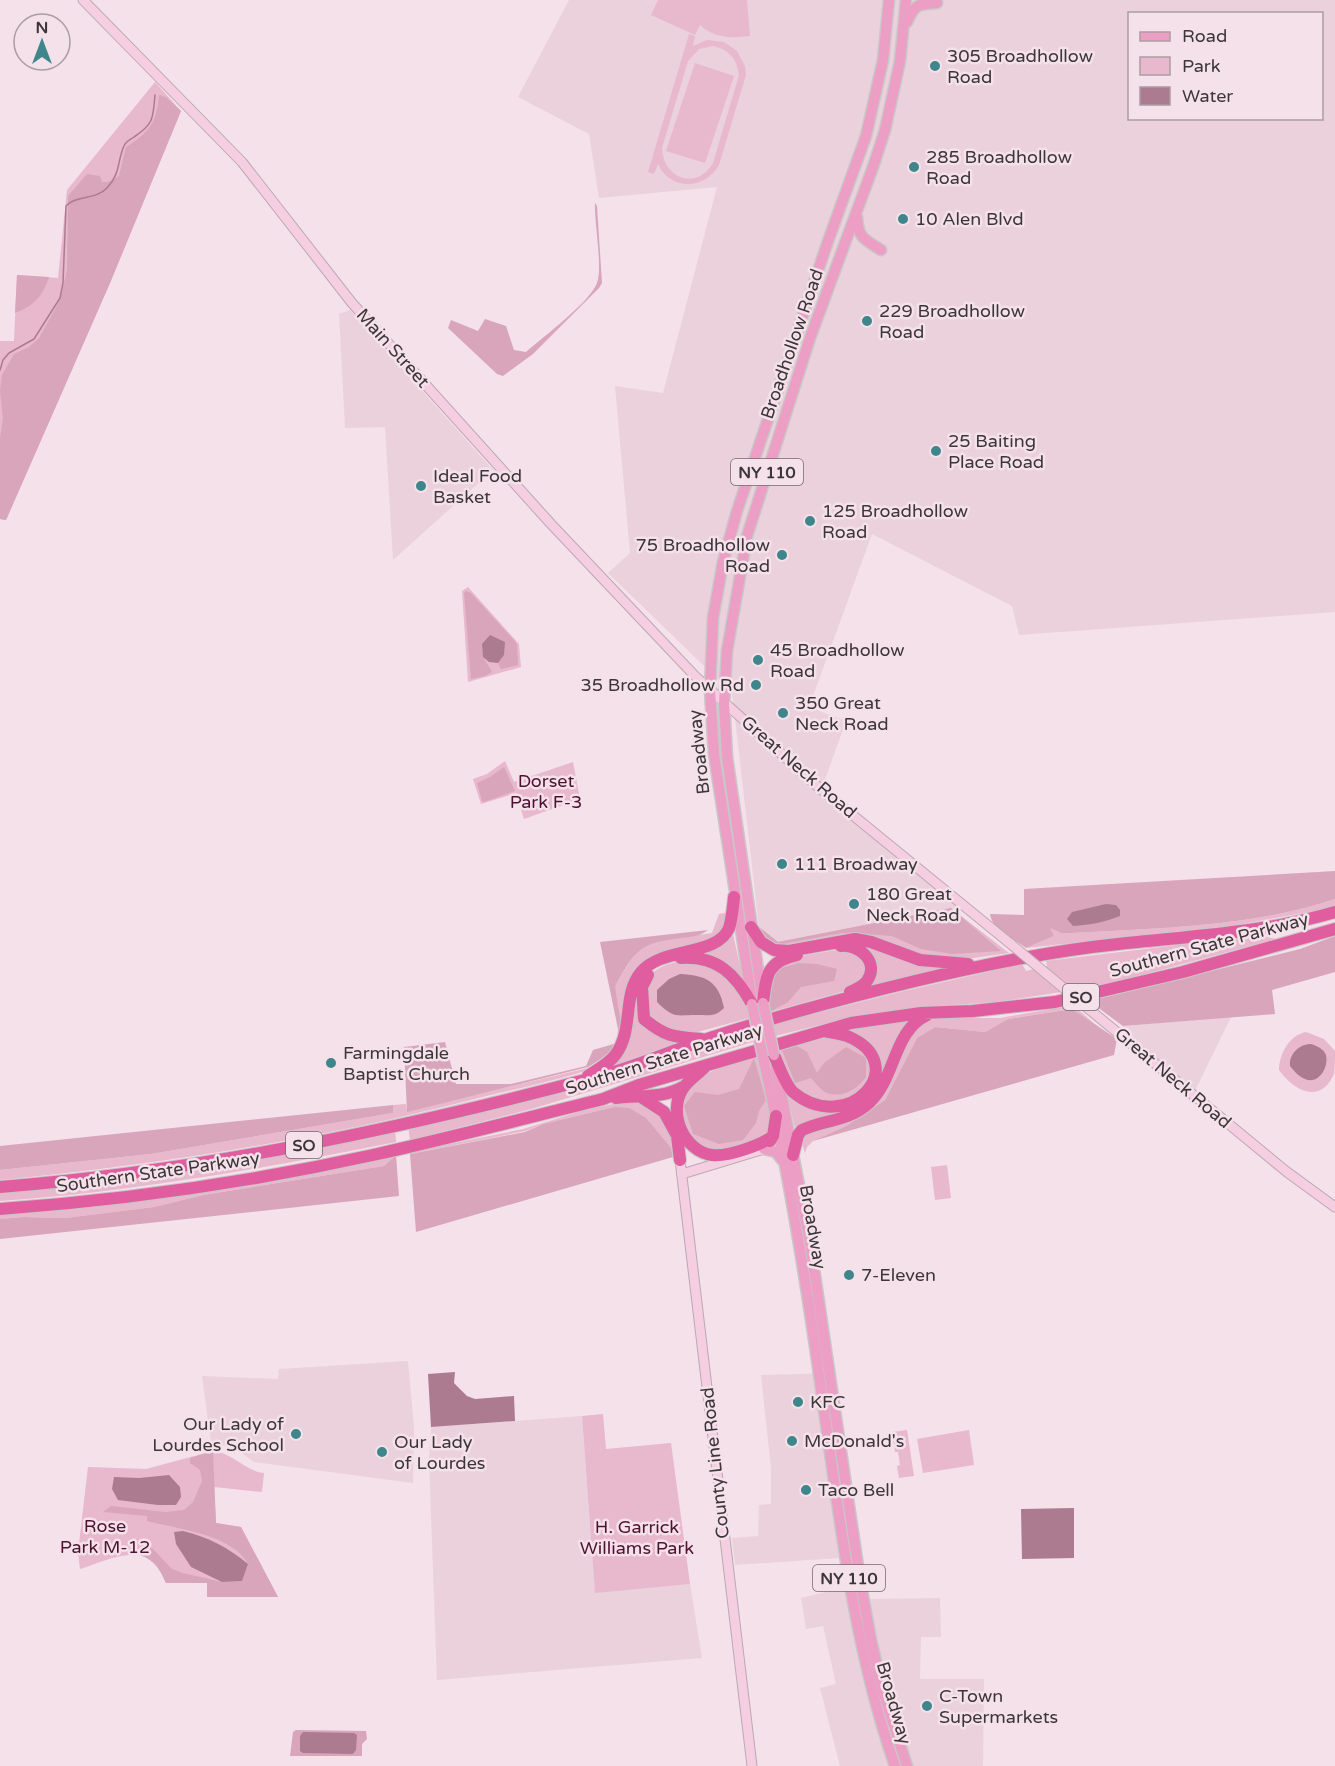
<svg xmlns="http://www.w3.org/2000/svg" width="1335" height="1766" font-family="'Varela Round',sans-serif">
  <rect width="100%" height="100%" fill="#f4e1e9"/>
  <path fill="#ebd1db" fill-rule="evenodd" d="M569,0H1335V612L1019,635L1012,606L872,534L809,707L846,721L823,785L980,914L951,908L778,942L759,927L732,693L608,573L630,553L615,386L663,393L717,187L599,198L589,134L518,97ZM1130,14H1322V118H1130Z
    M350,310L493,470L393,560L385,427L345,428L339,314Z
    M1231,1017L1190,1101L1117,1039L1123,1026Z
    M408,1361L414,1427L413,1483L254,1462L235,1448L211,1442L202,1376L278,1379L279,1369Z
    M834,1373L868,1599L940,1598L941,1637H921L920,1679H984L983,1766H840L820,1688L836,1684L823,1626L806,1629L801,1598L842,1588L839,1558L735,1565L732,1538L758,1536L759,1505L771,1504V1469L761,1375Z
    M582,1416L595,1592L690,1584L702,1658L437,1680L429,1460L431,1427Z"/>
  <path fill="#e8b8cc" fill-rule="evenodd" d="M658,0H747L750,36C730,38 716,39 700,25L695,35L651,15Z
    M689,34L695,36L693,46L707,40L724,42L737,51L745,66L746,75L719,165C705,190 670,191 658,164L654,174L648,172ZM713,46C729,49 737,59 739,75L713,163C697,191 663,179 662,148L688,61L699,49Z
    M695,63L734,76L705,163L666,151Z
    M155,82L181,111L110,283L6,520L0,519V341H14L17,275L58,278L67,190Z
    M468,587L519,644L521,667L468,682L462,591Z
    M505,761L514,782L573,762L580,799L524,819L516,793L481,804L473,779L487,774Z
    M1335,899V905L1324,909L1237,925L1026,948L1054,936L1049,927L1061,933H1072C1159,928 1252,927 1335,899Z
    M951,908L1009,953L946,962L872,940L782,949L766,941L759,927L778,942Z
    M725,913L727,919L722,931L724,933C700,956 657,940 638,971C633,978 631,989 630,997C624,1033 625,1045 594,1068C553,1082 509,1090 467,1101C313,1140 157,1165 0,1180V1170L151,1154L393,1113V1105L406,1104L407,1111L588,1068C632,1042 621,1030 614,986L638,949L657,941L712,933L719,914Z
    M731,932L733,934L742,975L740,977C734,972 729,966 722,962C692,946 637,955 639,998C639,1008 640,1016 646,1024C655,1035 668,1036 676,1043L606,1068C612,1058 623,1051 627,1039C635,1016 628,985 648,968C672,947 713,959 731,932Z
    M1260,935L1276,939L1101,986L996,1002L911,1008L852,1017L775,1036L773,1024L900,992L1022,964L1026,971L1047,966L1046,961Z
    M851,942L945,968L865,989L873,970Z
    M843,949L859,953L867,972L852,989L770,1012C769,1006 767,999 767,992C768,955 816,954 843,949Z
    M690,960L729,975L746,1004L749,1018L683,1036L648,1017C647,1009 644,997 645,989C647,967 672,962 690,960Z
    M1073,1005L1098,1027L1072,1009L1008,1019L985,1032L935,1027L917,1038L885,1100L846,1126L813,1141L807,1147L805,1153L801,1141L805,1133L850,1120L917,1026L935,1018H1000Z
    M918,1018L888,1070L852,1111L798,1130L795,1128L786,1089L795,1098L852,1107L877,1061L844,1031Z
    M751,1031L753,1042L535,1108L410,1140L408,1126L558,1093Z
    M1306,1032L1324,1039L1335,1051C1335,1058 1335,1068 1334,1074C1320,1105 1294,1091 1279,1070C1279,1055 1289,1035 1306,1032Z
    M829,1037C859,1043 874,1052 870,1084L845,1102H818L796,1089L782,1064L778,1046L809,1039Z
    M756,1054L772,1126L770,1136L744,1146L707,1151L683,1131L680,1099L700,1076Z
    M632,1100L651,1105L672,1132L677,1156L673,1157L671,1148L614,1107L543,1124L526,1131L410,1154V1152L523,1129L585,1110Z
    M395,1128L396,1142C265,1168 133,1192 0,1201V1190Z
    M396,1155L384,1166L203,1195L154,1207L65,1218L23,1217L0,1219V1213Z
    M947,1165L951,1198L935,1200L931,1167Z
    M603,1414L606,1449L671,1443L690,1584L595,1593L582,1416Z
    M907,1430L914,1476L899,1478L897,1466L900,1465L898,1452H895L892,1432Z
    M969,1430L974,1465L923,1473L917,1439Z
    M213,1451C233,1453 245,1471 264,1473L262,1492L214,1487L216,1523L241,1527L278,1597H207V1583H166C163,1578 161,1570 158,1565C140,1543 102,1562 80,1569L78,1552L88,1467L146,1469Z"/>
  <path fill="#d9a5bb" d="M159,95L166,97L181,111L110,283L6,520L0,519V438L3,419L0,391L2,375L14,354L29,347L39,338L60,300L67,270L68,196L87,174L100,176L102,182H108L119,176L126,147C149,133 157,122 159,95Z
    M595,203L597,206L602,283L599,288L533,354L503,376L497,374L448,328L451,320L478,331L485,319L506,326L514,350L526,352C542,338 591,301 597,283C603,268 594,222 595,203Z
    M17,275L49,277C43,296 34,306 15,313Z
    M466,591L471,593L514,640L517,645L518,665L501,669L498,663L504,655L482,644L483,657L492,672L485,676L471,679L464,593Z
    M504,767L515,791L484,802L482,801L477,783L490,777Z
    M1335,871V899C1252,927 1159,928 1072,933H1061L1050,928L1054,936L1026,948C1015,939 992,930 990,914L1024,915V889Z
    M951,908L1001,951L952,954L921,949L892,936L865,934L842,933L782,944L770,942L759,927L778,942Z
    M708,930C700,936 692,937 682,938C638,943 636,950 615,986C621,1030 632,1042 588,1067L407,1112L404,1047L445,1042L456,1084H511L586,1066L593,1050L617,1043L618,1029L600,942Z
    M1335,936V972L1272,990L1275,1014L1123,1026L1089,1001L1300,949Z
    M798,963L817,964L837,969L834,981L801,987L788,1002L770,1012L767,992L775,970Z
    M1072,1009L1117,1039L1114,1055L813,1141L846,1126L885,1100L917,1038L935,1027L985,1032L1008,1019Z
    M797,1046L807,1052L817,1073L824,1063L846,1047L866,1058V1077C857,1089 841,1100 825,1092C820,1089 815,1082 811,1078L795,1083L782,1050Z
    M754,1058L766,1100L759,1111L756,1123L743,1140L719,1144L693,1134L684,1106L695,1092L718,1095L739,1089Z
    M393,1105V1113L151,1154L0,1170V1146Z
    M614,1107L629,1108L646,1118L671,1148L673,1157L416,1232L410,1154L525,1132L543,1124Z
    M396,1155L399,1196L0,1239V1219L23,1217L65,1218L154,1207L203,1195L384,1166Z
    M213,1451L216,1523L241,1527L278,1597H207V1583H166C159,1568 155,1561 140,1555L142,1545L153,1549L172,1569L183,1573L222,1582L242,1581L248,1564C232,1534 177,1529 147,1521V1516L103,1512L111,1506L166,1512L184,1510L193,1502L202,1481L200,1470L190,1463V1458Z
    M296,1730L366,1731L367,1739L362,1744V1756H290L293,1732Z"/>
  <path fill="#ac7b90" d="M490,635L505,642L504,655L498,663L489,662L483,657L482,644Z
    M1106,904L1116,905L1120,910V916C1105,922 1090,925 1073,926L1067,919L1072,912Z
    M680,974C705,975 719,981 724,1008C715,1017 710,1015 697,1015C676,1015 674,1019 657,1002V990L669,979Z
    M1311,1044C1317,1046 1324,1049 1326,1055C1329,1068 1318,1085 1305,1079C1299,1077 1294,1071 1290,1066C1289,1054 1299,1044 1311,1044Z
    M455,1372L454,1383L467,1396L475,1399L514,1396L515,1421L431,1427L428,1374Z
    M169,1475L180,1487L181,1497L176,1505H158L118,1500L112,1489L114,1477L139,1478Z
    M1074,1508V1558L1022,1559L1021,1509Z
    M183,1531C208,1537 229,1548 248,1564L242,1581L222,1582L191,1567L176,1544L174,1532Z
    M303,1732L354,1733L357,1735L356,1750L353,1754L303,1753L300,1751V1736Z"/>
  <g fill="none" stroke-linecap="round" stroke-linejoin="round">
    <path stroke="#ac7b90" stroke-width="1.5" d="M0,370L3,360L9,353L34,339L60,298L63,283L66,206C76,195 96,200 107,188C121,173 117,161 124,146C126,141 130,140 134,137C154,124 153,118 155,95"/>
    <g stroke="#bba9b1" stroke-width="11">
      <path id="secondary" d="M83,0L242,162L352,303L551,524L695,676L817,786L1012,945
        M1090,1010L1287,1172L1335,1207
        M680,1160L752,1766
        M682,1174L764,1149"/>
    </g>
    <g stroke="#c9c7c7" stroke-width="13">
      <path id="primary" d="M907,22C915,4 918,4 937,3
        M857,217C858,238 864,239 881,250
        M762,997L727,757L724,703L727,651L747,536L810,338L873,167L885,130L900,61L906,0
        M752,1002L714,754L710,690L713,618L723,562L737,511L827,244L866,136L883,60L889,0
        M763,1057C789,1174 808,1292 824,1410C841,1530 855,1651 895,1766
        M776,1067L810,1242L860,1580L871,1640L883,1691L907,1766
        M764,1149L776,1152L783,1161"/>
    </g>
    <g stroke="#c9c7c7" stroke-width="14">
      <path id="motorway" d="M751,927L761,942L774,950L789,951L855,939L871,942L920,960L968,964
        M841,946C859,944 880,962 867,981C863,986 857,989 850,992
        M681,958C718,956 735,974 752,1004
        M648,975L642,987L644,1019C666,1037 674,1037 701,1039
        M763,1003C766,976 767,961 797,955
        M774,1055C779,1066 785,1084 793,1092C848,1138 915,1064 847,1036C840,1033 832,1033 824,1031
        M705,1067C698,1074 687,1081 682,1090C668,1114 684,1151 712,1155C728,1157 761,1145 773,1136
        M588,1076C598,1069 609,1064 616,1054C634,1029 622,995 641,972C663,946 717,957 729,928C732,919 733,907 734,897
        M641,1097L664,1112L676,1134
        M616,1098C640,1095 661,1099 683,1087
        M677,1136L680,1160
        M770,1141L773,1136L776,1116
        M793,1155L798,1135L802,1130C828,1118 847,1123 870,1102C896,1077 893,1031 927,1015
        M0,1187C203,1171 404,1128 600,1076C635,1067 669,1052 704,1040C773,1017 844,998 915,981C982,965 1050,951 1118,944C1191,936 1264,933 1335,912
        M0,1209C125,1200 251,1182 373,1155C450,1138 526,1118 603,1099L639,1085L851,1023L921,1013L973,1011L1055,1002L1183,972L1335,929"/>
    </g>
    <use href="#secondary" stroke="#f6cee2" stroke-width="9"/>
    <use href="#primary" stroke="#ec9ec5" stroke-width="10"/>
    <use href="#motorway" stroke="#e05d9f" stroke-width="12"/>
    <g stroke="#bba9b1" stroke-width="11" stroke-linecap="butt">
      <path id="secondary-bridge" d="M1012,945L1090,1010"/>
    </g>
    <g stroke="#c9c7c7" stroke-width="13" stroke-linecap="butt">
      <path id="primary-bridge" d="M763,1003L774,1055
        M752,1004L763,1057"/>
    </g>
    <use href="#secondary-bridge" stroke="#f6cee2" stroke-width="9"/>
    <use href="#primary-bridge" stroke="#ec9ec5" stroke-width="10"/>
  </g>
  <g fill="#3e868b" stroke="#f4e1e9" stroke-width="2">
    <circle cx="935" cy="66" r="6"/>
    <circle cx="914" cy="167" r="6"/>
    <circle cx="903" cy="219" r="6"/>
    <circle cx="867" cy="321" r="6"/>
    <circle cx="936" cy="451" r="6"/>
    <circle cx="421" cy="486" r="6"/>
    <circle cx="810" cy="521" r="6"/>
    <circle cx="782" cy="555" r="6"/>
    <circle cx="758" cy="660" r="6"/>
    <circle cx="756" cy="685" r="6"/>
    <circle cx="783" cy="713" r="6"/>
    <circle cx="782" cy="864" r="6"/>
    <circle cx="854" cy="904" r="6"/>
    <circle cx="331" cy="1063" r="6"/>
    <circle cx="849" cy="1275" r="6"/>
    <circle cx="798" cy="1402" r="6"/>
    <circle cx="296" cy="1434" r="6"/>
    <circle cx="792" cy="1441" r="6"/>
    <circle cx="382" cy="1452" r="6"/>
    <circle cx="806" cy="1490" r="6"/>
    <circle cx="927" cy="1706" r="6"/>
  </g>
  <g text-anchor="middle" stroke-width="5" stroke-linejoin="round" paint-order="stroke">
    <g fill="#f4e1e9" stroke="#74696d" stroke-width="1.5">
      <rect x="731" y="459" width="72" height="26" rx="4.5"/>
      <rect x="1063" y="984" width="36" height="26" rx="4.5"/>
      <rect x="286" y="1132" width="36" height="26" rx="4.5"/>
      <rect x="813" y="1565" width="72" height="26" rx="4.5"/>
    </g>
    <g font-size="16" font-weight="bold" fill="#3d3638">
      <text x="767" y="478">NY 110</text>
      <text x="1081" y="1003">SO</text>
      <text x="304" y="1151">SO</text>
      <text x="849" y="1584">NY 110</text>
    </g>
    <g font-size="18" fill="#3d3638" stroke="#f4e1e9" text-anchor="start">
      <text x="947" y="62">305 Broadhollow<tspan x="947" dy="21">Road</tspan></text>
      <text x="926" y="163">285 Broadhollow<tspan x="926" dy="21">Road</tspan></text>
      <text x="915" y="225">10 Alen Blvd</text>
      <text x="879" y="317">229 Broadhollow<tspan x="879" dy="21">Road</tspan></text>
      <text x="948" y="447">25 Baiting<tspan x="948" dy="21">Place Road</tspan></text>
      <text x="433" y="482">Ideal Food<tspan x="433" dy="21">Basket</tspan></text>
      <text x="822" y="517">125 Broadhollow<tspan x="822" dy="21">Road</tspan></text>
      <text x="770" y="551" text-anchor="end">75 Broadhollow<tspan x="770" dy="21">Road</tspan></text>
      <text x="770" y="656">45 Broadhollow<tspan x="770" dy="21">Road</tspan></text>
      <text x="744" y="691" text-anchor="end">35 Broadhollow Rd</text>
      <text x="795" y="709">350 Great<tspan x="795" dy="21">Neck Road</tspan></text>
      <text x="794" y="870">111 Broadway</text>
      <text x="866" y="900">180 Great<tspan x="866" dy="21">Neck Road</tspan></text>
      <text x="343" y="1059">Farmingdale<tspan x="343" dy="21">Baptist Church</tspan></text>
      <text x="861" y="1281">7-Eleven</text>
      <text x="810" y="1408">KFC</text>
      <text x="284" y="1430" text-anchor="end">Our Lady of<tspan x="284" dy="21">Lourdes School</tspan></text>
      <text x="804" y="1447">McDonald's</text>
      <text x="394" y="1448">Our Lady<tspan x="394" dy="21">of Lourdes</tspan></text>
      <text x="818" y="1496">Taco Bell</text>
      <text x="939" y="1702">C‑Town<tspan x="939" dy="21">Supermarkets</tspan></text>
    </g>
    <g font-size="18" fill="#3d3638" stroke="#f4e1e9">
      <text transform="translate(792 344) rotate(-71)" y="6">Broadhollow Road</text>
      <text transform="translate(393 348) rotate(48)" y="6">Main Street</text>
      <text transform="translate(699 752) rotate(-96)" y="6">Broadway</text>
      <text transform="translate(799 767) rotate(41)" y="6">Great Neck Road</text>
      <text transform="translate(1209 945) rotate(-15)" y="6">Southern State Parkway</text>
      <text transform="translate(664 1059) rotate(-17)" y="6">Southern State Parkway</text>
      <text transform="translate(1173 1078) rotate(40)" y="6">Great Neck Road</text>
      <text transform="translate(158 1172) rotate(-8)" y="6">Southern State Parkway</text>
      <text transform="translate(813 1227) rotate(80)" y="6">Broadway</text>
      <text transform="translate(715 1463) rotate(-96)" y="6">County Line Road</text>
      <text transform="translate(894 1703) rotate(74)" y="6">Broadway</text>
    </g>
    <g font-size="18" fill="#4f1132" stroke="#f4e1e9">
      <text x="546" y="787">Dorset<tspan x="546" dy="21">Park F-3</tspan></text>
      <text x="105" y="1532">Rose<tspan x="105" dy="21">Park M-12</tspan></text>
      <text x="637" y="1533">H. Garrick<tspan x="637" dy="21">Williams Park</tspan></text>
    </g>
  </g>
  <rect x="1128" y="12" width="195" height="108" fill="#f4e1e9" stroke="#ab9da2" stroke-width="1.5"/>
  <rect x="1140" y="32" width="30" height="9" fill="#ec9ec5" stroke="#ab9da2" stroke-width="1.5"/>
  <text x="1182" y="42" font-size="18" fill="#3d3638">Road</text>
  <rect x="1140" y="57" width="30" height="18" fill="#e8b8cc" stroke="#ab9da2" stroke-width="1.5"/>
  <text x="1182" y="72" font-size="18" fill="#3d3638">Park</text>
  <rect x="1140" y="87" width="30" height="18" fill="#ac7b90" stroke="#ab9da2" stroke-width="1.5"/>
  <text x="1182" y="102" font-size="18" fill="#3d3638">Water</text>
  <g transform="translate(42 42)"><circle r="28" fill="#f4e1e9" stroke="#ab9da2" stroke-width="1.5"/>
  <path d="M0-4.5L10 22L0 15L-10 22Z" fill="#3e868b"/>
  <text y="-9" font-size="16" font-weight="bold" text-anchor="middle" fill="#3d3638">N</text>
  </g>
</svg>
